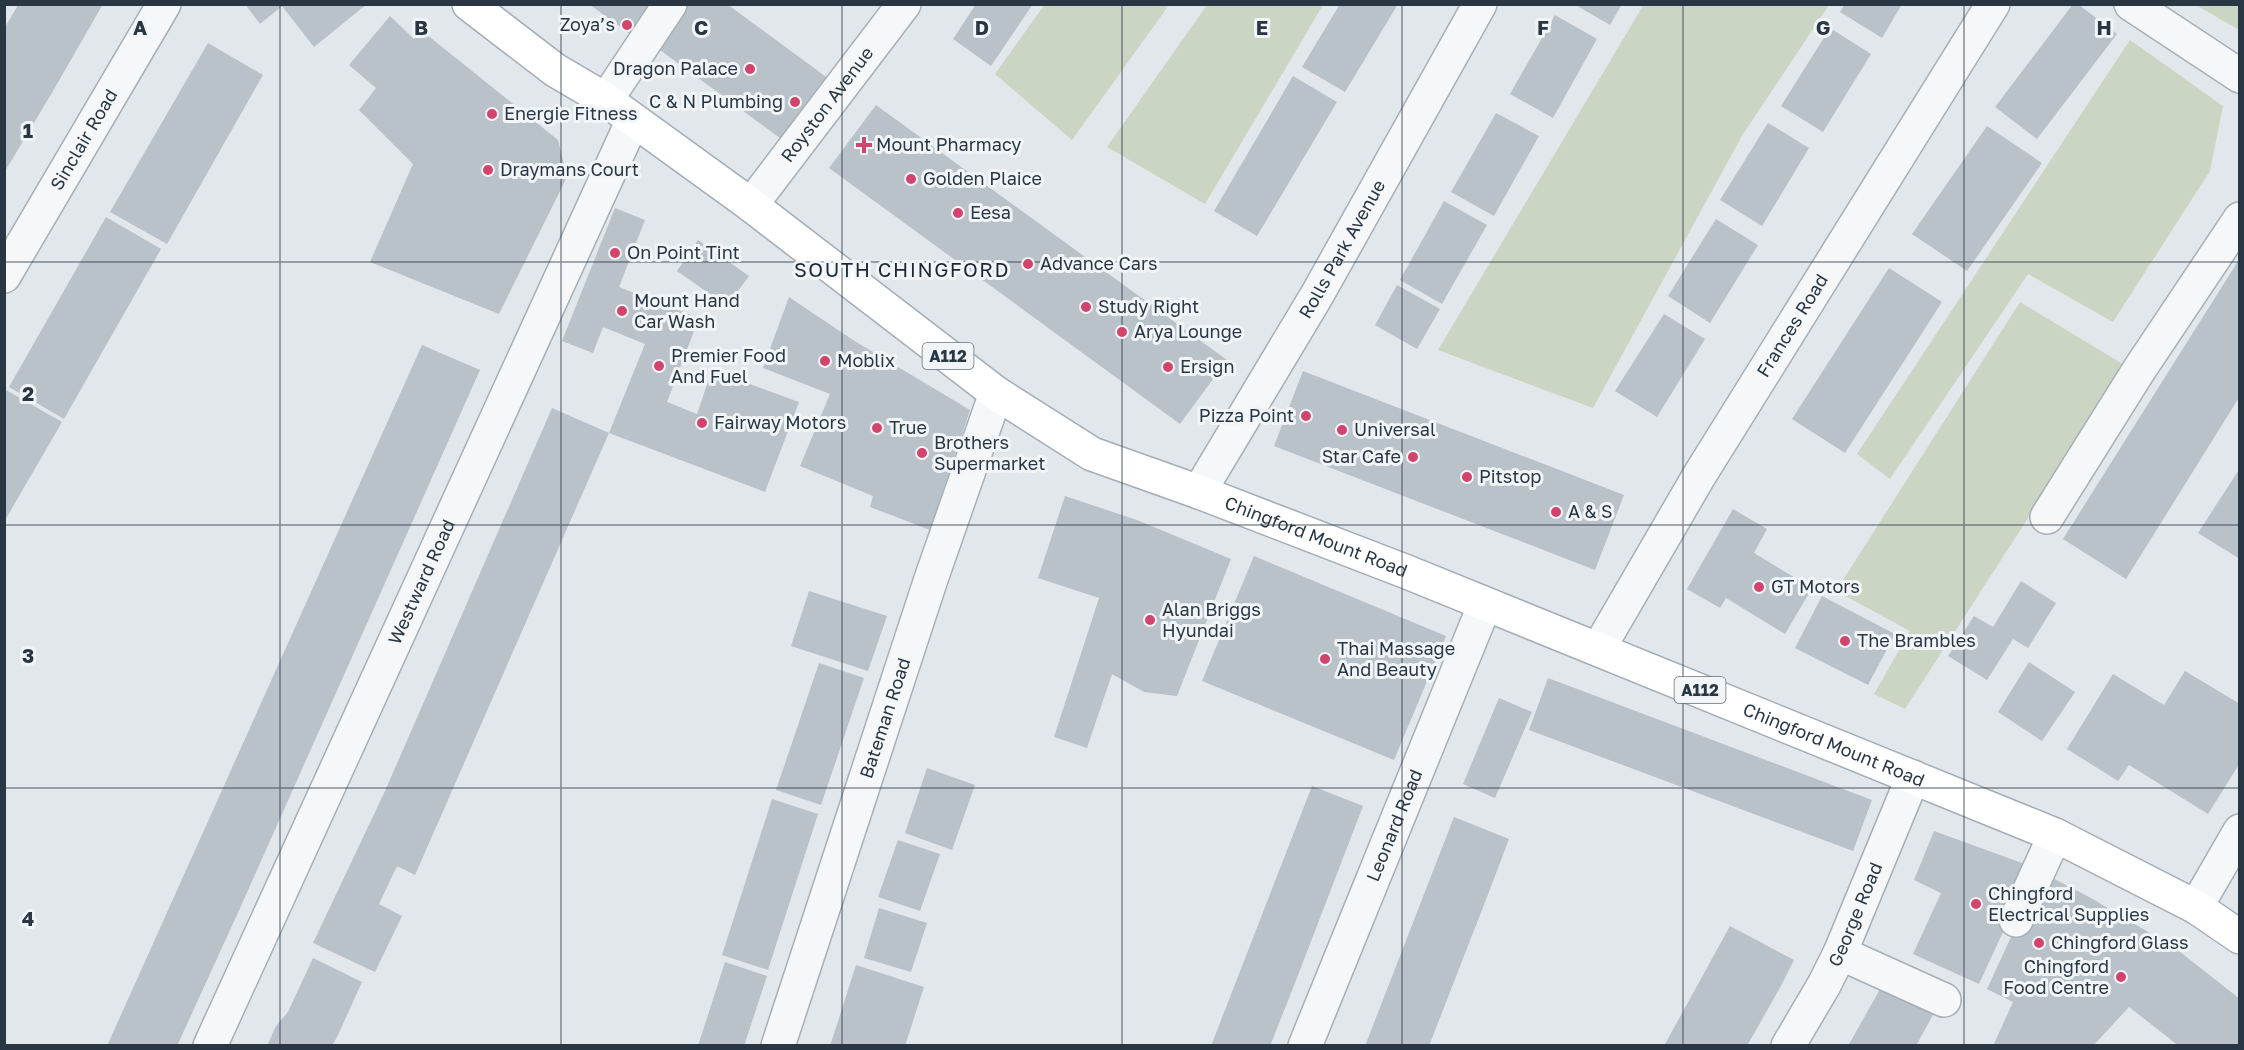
<svg xmlns="http://www.w3.org/2000/svg" width="2244" height="1050" font-family="'Golos Text',sans-serif">
  <rect width="100%" height="100%" fill="#e2e7eb"/>
  <path fill="#cad5c3" d="M1045,4L1169,5L1072,140L995,74Z
    M1644,4L1829,5L1743,134L1593,408L1438,350Z
    M1207,5H1323L1205,204L1107,147Z
    M2196,5H2239V30Z
    M2130,40L2223,106L2210,171L2113,322L2028,274L1890,479L1857,454Z
    M2020,302L2126,366L1905,709L1874,694L1910,631L1836,591Z"/>
  <path fill="#b9c1c9" d="M103,4L53,91L4,173V29L18,5Z
    M245,4H367L314,47L282,6L260,24Z
    M589,4H651L630,34Z
    M677,4H727L829,79L784,141L649,42Z
    M976,4H1033L991,66L953,39Z
    M1340,4H1398L1345,92L1302,67Z
    M1574,4H1622L1610,25Z
    M1845,4H1902L1882,38L1840,12Z
    M2073,4H2078L2117,34L2037,139L1995,107Z
    M1555,15L1597,39L1553,118L1510,94Z
    M390,16L414,39L421,30L558,140L567,177L499,314L370,262L413,164L359,110L376,88L349,65Z
    M1830,28L1871,54L1823,132L1781,106Z
    M208,43L263,75L167,244L110,212Z
    M1293,76L1337,102L1257,236L1214,211Z
    M876,105L1227,360L1180,424L829,168Z
    M1496,113L1539,136L1494,216L1451,192Z
    M1768,123L1809,148L1762,226L1720,200Z
    M1987,126L2042,163L1967,271L1912,234Z
    M1444,201L1487,225L1442,304L1400,280Z
    M615,208L645,220L619,287L699,318L667,402L697,414L712,370L799,402L765,492L609,433L645,344L603,327L593,353L562,341Z
    M106,217L161,249L64,419L9,387Z
    M1716,219L1758,245L1710,323L1668,296Z
    M698,240L749,276L727,306L677,271Z
    M2240,258V396L2126,579L2063,539Z
    M1889,268L1942,302L1845,453L1792,419Z
    M1397,285L1440,309L1417,349L1375,325Z
    M789,297L853,340L970,410L930,530L870,507L873,496L800,466L830,394L763,368Z
    M1664,314L1705,339L1657,417L1615,391Z
    M422,345L480,370L241,906L177,1046H107Z
    M1303,371L1624,495L1595,570L1274,446Z
    M6,390L62,422L4,522V393Z
    M552,408L609,433L415,875L397,866L379,904L402,916L375,972L313,943L385,791Z
    M2240,468V559L2198,533Z
    M1065,496L1137,520L1231,559L1177,696L1144,692L1112,674L1087,748L1054,737L1099,598L1038,578Z
    M1733,509L1767,529L1754,553L1812,588L1785,634L1726,598L1720,608L1687,589Z
    M1254,556L1446,636L1394,760L1202,681Z
    M2021,581L2056,603L2028,648L2013,639L1987,680L1948,656L1974,616L1993,627Z
    M809,591L887,616L868,671L791,646Z
    M1822,596L1895,634L1868,685L1795,648Z
    M2029,662L2075,692L2042,741L1998,712Z
    M819,663L864,678L821,805L776,790Z
    M2185,671L2240,704V763L2208,814L2129,765L2118,781L2067,749L2113,674L2164,705Z
    M1548,678L1872,800L1853,851L1529,730Z
    M1499,698L1532,712L1495,798L1463,784Z
    M927,768L975,785L952,850L905,833Z
    M1312,786L1363,806L1295,983L1270,1046H1211Z
    M772,799L818,814L768,970L722,955Z
    M1454,817L1509,839L1487,897L1429,1046H1365Z
    M1934,831L2033,867L1979,984L1913,954L1941,893L1914,880Z
    M898,840L940,854L920,911L878,897Z
    M2041,872L2091,898L2175,948L2240,999V1046H2179L2129,1007L2093,1046H1993L2013,1002L1987,989Z
    M879,908L927,923L911,972L864,958Z
    M1730,926L1794,960L1782,984L1747,1046H1664Z
    M313,958L362,982L338,1035L332,1046H267L276,1026L288,1012Z
    M725,962L767,976L744,1046H698Z
    M856,965L924,987L905,1046H830Z
    M1884,982L1935,1011L1916,1046H1848Z"/>
  <g fill="none" stroke-linecap="round" stroke-linejoin="round">
    <g stroke="#a7afb6" stroke-width="36">
      <g id="minor">
        <path d="M2131,4L2240,76"/>
        <path d="M606,100L670,4"/>
        <path id="s1" d="M751,205L904,4"/>
        <path id="s2" d="M4,276L164,4"/>
        <path id="s3" d="M1199,492L1317,295L1480,4"/>
        <path d="M2047,517L2139,370L2240,219"/>
        <path id="s4" d="M1599,648L1699,476L1993,4"/>
        <path d="M2196,907L2240,831"/>
        <path d="M2016,920L2055,835"/>
        <path d="M1840,953L1944,1000"/>
        <path id="s5" d="M210,1046L633,120"/>
        <path id="s6" d="M778,1046L931,579L996,393"/>
        <path id="s7" d="M1305,1046L1485,604"/>
        <path id="s8" d="M1788,1046L1824,985L1840,953L1913,777"/>
      </g>
    </g>
    <g stroke="#a1adb7" stroke-width="36">
      <g id="major">
        <path id="s9" d="M469,4L555,70L606,100L751,205L996,393L1092,454L1199,492L1407,572L2055,835L2196,907L2240,937"/>
      </g>
    </g>
    <use href="#minor" stroke="#f5f7f9" stroke-width="33"/>
    <use href="#major" stroke="#fff" stroke-width="33"/>
  </g>
  <path fill="none" stroke="#293744" stroke-width="1.5" stroke-opacity="0.55" d="M280,4V1046M561,4V1046M842,4V1046M1122,4V1046M1402,4V1046M1683,4V1046M1964,4V1046M4,262H2240M4,525H2240M4,788H2240"/>
  <g fill="#d3446d" stroke="#f2f5f8" stroke-width="2">
    <circle cx="627" cy="25" r="6"/>
    <circle cx="750" cy="69" r="6"/>
    <circle cx="795" cy="102" r="6"/>
    <circle cx="492" cy="114" r="6"/>
    <path d="M861 136h6v6h6v6h-6v6h-6v-6h-6v-6h6z"/>
    <circle cx="488" cy="170" r="6"/>
    <circle cx="911" cy="179" r="6"/>
    <circle cx="958" cy="213" r="6"/>
    <circle cx="615" cy="253" r="6"/>
    <circle cx="1028" cy="264" r="6"/>
    <circle cx="1086" cy="307" r="6"/>
    <circle cx="622" cy="311" r="6"/>
    <circle cx="1122" cy="332" r="6"/>
    <circle cx="825" cy="361" r="6"/>
    <circle cx="659" cy="366" r="6"/>
    <circle cx="1168" cy="367" r="6"/>
    <circle cx="1306" cy="416" r="6"/>
    <circle cx="702" cy="423" r="6"/>
    <circle cx="877" cy="428" r="6"/>
    <circle cx="1342" cy="430" r="6"/>
    <circle cx="922" cy="453" r="6"/>
    <circle cx="1413" cy="457" r="6"/>
    <circle cx="1467" cy="477" r="6"/>
    <circle cx="1556" cy="512" r="6"/>
    <circle cx="1759" cy="587" r="6"/>
    <circle cx="1150" cy="620" r="6"/>
    <circle cx="1845" cy="641" r="6"/>
    <circle cx="1325" cy="659" r="6"/>
    <circle cx="1976" cy="904" r="6"/>
    <circle cx="2039" cy="943" r="6"/>
    <circle cx="2121" cy="977" r="6"/>
  </g>
  <g text-anchor="middle" stroke-width="6" stroke-linejoin="round" paint-order="stroke">
    <g fill="#f2f5f8" stroke="#65707a" stroke-width="1.5">
      <rect x="922.5" y="343" width="51" height="26" rx="4.5"/>
      <rect x="1674.5" y="677" width="51" height="26" rx="4.5"/>
    </g>
    <g font-size="16" font-weight="bold" fill="#293744">
      <text x="948" y="362">A112</text>
      <text x="1700" y="696">A112</text>
    </g>
    <g font-size="18" fill="#293744" stroke="#f2f5f8" text-anchor="start">
      <text x="615" y="31" text-anchor="end">Zoya’s</text>
      <text x="738" y="75" text-anchor="end">Dragon Palace</text>
      <text x="783" y="108" text-anchor="end">C &amp; N Plumbing</text>
      <text x="504" y="120">Energie Fitness</text>
      <text x="876" y="151">Mount Pharmacy</text>
      <text x="500" y="176">Draymans Court</text>
      <text x="923" y="185">Golden Plaice</text>
      <text x="970" y="219">Eesa</text>
      <text x="627" y="259">On Point Tint</text>
      <text x="1040" y="270">Advance Cars</text>
      <text x="634" y="307">Mount Hand<tspan x="634" dy="21">Car Wash</tspan></text>
      <text x="1098" y="313">Study Right</text>
      <text x="1134" y="338">Arya Lounge</text>
      <text x="671" y="362">Premier Food<tspan x="671" dy="21">And Fuel</tspan></text>
      <text x="837" y="367">Moblix</text>
      <text x="1180" y="373">Ersign</text>
      <text x="1294" y="422" text-anchor="end">Pizza Point</text>
      <text x="714" y="429">Fairway Motors</text>
      <text x="889" y="434">True</text>
      <text x="1354" y="436">Universal</text>
      <text x="934" y="449">Brothers<tspan x="934" dy="21">Supermarket</tspan></text>
      <text x="1401" y="463" text-anchor="end">Star Cafe</text>
      <text x="1479" y="483">Pitstop</text>
      <text x="1568" y="518">A &amp; S</text>
      <text x="1771" y="593">GT Motors</text>
      <text x="1162" y="616">Alan Briggs<tspan x="1162" dy="21">Hyundai</tspan></text>
      <text x="1857" y="647">The Brambles</text>
      <text x="1337" y="655">Thai Massage<tspan x="1337" dy="21">And Beauty</tspan></text>
      <text x="1988" y="900">Chingford<tspan x="1988" dy="21">Electrical Supplies</tspan></text>
      <text x="2051" y="949">Chingford Glass</text>
      <text x="2109" y="973" text-anchor="end">Chingford<tspan x="2109" dy="21">Food Centre</tspan></text>
    </g>
    <g font-size="18" fill="#293744" stroke="#f2f5f8">
      <text dy="6" stroke="none"><textPath href="#s1" startOffset="126">Royston Avenue</textPath></text>
      <text dy="6" stroke="none"><textPath href="#s2" startOffset="158">Sinclair Road</textPath></text>
      <text dy="6" stroke="none"><textPath href="#s3" startOffset="282">Rolls Park Avenue</textPath></text>
      <text dy="6" stroke="none"><textPath href="#s4" startOffset="376">Frances Road</textPath></text>
      <text dy="6" stroke="none"><textPath href="#s9" startOffset="1008">Chingford Mount Road</textPath></text>
      <text dy="6" stroke="none"><textPath href="#s5" startOffset="510">Westward Road</textPath></text>
      <text dy="6" stroke="none"><textPath href="#s6" startOffset="345">Bateman Road</textPath></text>
      <text dy="6" stroke="none"><textPath href="#s9" startOffset="1566">Chingford Mount Road</textPath></text>
      <text dy="6" stroke="none"><textPath href="#s7" startOffset="238">Leonard Road</textPath></text>
      <text dy="6" stroke="none"><textPath href="#s8" startOffset="148">George Road</textPath></text>
    </g>
    <g font-size="20" letter-spacing="1.5" fill="#1c2835" stroke="#f2f5f8">
      <text x="902" y="277">SOUTH CHINGFORD</text>
    </g>
  </g>
  <g font-size="20" text-anchor="middle" font-weight="bold" fill="#293744" stroke="#f2f5f8" stroke-width="6" stroke-linejoin="round" paint-order="stroke">
    <text x="140" y="35">A</text>
    <text x="421" y="35">B</text>
    <text x="701" y="35">C</text>
    <text x="982" y="35">D</text>
    <text x="1262" y="35">E</text>
    <text x="1543" y="35">F</text>
    <text x="1823" y="35">G</text>
    <text x="2104" y="35">H</text>
    <text x="28" y="138">1</text>
    <text x="28" y="401">2</text>
    <text x="28" y="663">3</text>
    <text x="28" y="926">4</text>
  </g>
  <rect width="2244" height="1050" fill="none" stroke="#293744" stroke-width="12"/>
</svg>
